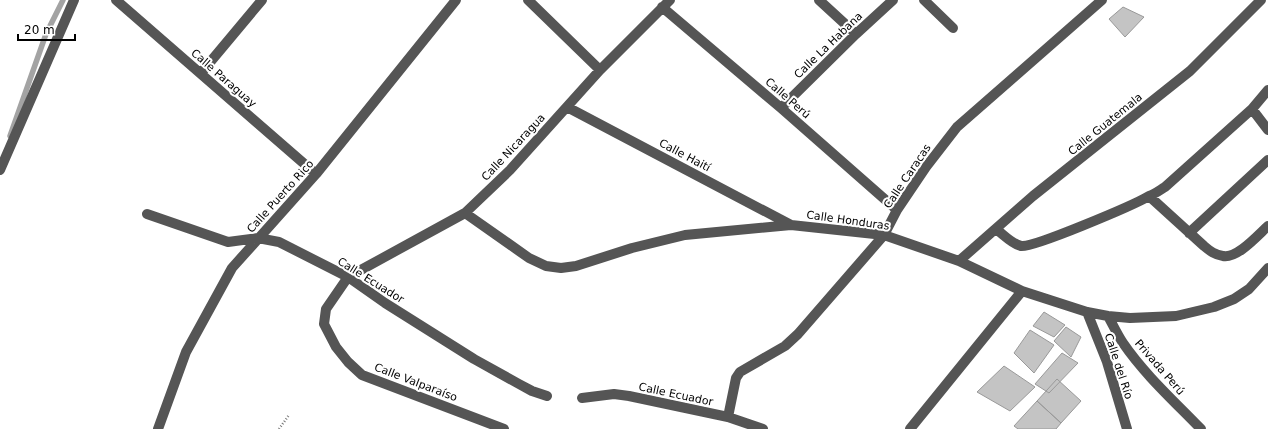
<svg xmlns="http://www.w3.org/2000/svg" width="1268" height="429" font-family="'DejaVu Sans',sans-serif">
  <rect width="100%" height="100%" fill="#fff"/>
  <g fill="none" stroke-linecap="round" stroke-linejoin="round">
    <path stroke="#a3a3a3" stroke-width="5.5" d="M10,136L46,34L63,0"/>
  </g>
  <path fill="#c4c4c4" stroke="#999" d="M1123,7L1144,17L1125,37L1109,19Z
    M1044,312L1065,325L1054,337L1033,326Z
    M1066,327L1081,337L1071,357L1054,341Z
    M1030,330L1054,345L1034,373L1014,353Z
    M1062,353L1078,363L1049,393L1035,384Z
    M1004,366L1035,387L1010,411L977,392Z
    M1057,379L1081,401L1061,423L1037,401Z
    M1037,401L1061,423L1056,429H1018L1014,426Z"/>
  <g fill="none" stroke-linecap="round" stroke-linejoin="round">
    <path stroke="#777" stroke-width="2.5" stroke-dasharray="1 2" stroke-linecap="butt" d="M279,429L289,415"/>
    <path stroke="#555" stroke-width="10" d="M116,0L316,174
      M528,0L600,70
      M819,0L856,34
      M924,0L953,28
      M662,7L781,108L897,210
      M201,73L262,0
      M567,107L791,225
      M781,108L856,34L893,0
      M1252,109L1268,130
      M0,170L74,0
      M1149,196L1204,246C1210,251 1215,255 1223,256C1237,259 1258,235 1268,226
      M465,213L529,258L546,266L561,268L576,266L632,248L685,235L791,225L884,235L959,261L1022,291L1087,312L1108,316L1130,318L1176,316L1214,307L1234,299L1249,289L1268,268
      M147,214L228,242L258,238L279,242L348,277L385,303L474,359L519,384L532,391L547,396
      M996,229C1004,235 1012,244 1021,246C1033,248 1134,205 1149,196C1155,194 1160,190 1165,187L1252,109L1268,90
      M1189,233L1268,160
      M959,261L1033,196L1190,71L1261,0
      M1087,312L1107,362L1127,429
      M1108,316C1113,325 1117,334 1123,343C1145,375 1174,401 1201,429
      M582,398L614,394L629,396L728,417L763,429
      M728,417L736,378L740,372L785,346L798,334L884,235L897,210L926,167L957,127L1102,0
      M158,429L186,352L232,268L316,174L456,0
      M504,429L362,375L348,362L336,347L324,324L326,309L348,277L465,213L510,170L600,70L670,0
      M910,429L1022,291"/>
  </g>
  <g text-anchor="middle" stroke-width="4" stroke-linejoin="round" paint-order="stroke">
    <g font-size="11" fill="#000" stroke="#fff">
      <text transform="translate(828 45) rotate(-44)" y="4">Calle La Habana</text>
      <text transform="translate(224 78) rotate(41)" y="4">Calle Paraguay</text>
      <text transform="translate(788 98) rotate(41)" y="4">Calle Perú</text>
      <text transform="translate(1105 124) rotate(-39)" y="4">Calle Guatemala</text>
      <text transform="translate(513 147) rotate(-47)" y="4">Calle Nicaragua</text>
      <text transform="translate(685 155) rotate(28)" y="4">Calle Haití</text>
      <text transform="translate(907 176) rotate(-56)" y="4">Calle Caracas</text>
      <text transform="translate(280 196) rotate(-48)" y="4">Calle Puerto Rico</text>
      <text transform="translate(848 220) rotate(8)" y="4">Calle Honduras</text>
      <text transform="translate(371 280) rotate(32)" y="4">Calle Ecuador</text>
      <text transform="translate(1119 366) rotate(72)" y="4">Calle del Río</text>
      <text transform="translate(1160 367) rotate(49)" y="4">Privada Perú</text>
      <text transform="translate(416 382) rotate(21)" y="4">Calle Valparaíso</text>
      <text transform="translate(676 394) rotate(12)" y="4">Calle Ecuador</text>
    </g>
  </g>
  <path d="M18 34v6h57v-6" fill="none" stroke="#000000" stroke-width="2"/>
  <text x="24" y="34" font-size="12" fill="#000000" stroke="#ffffff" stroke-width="3" paint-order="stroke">20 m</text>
</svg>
